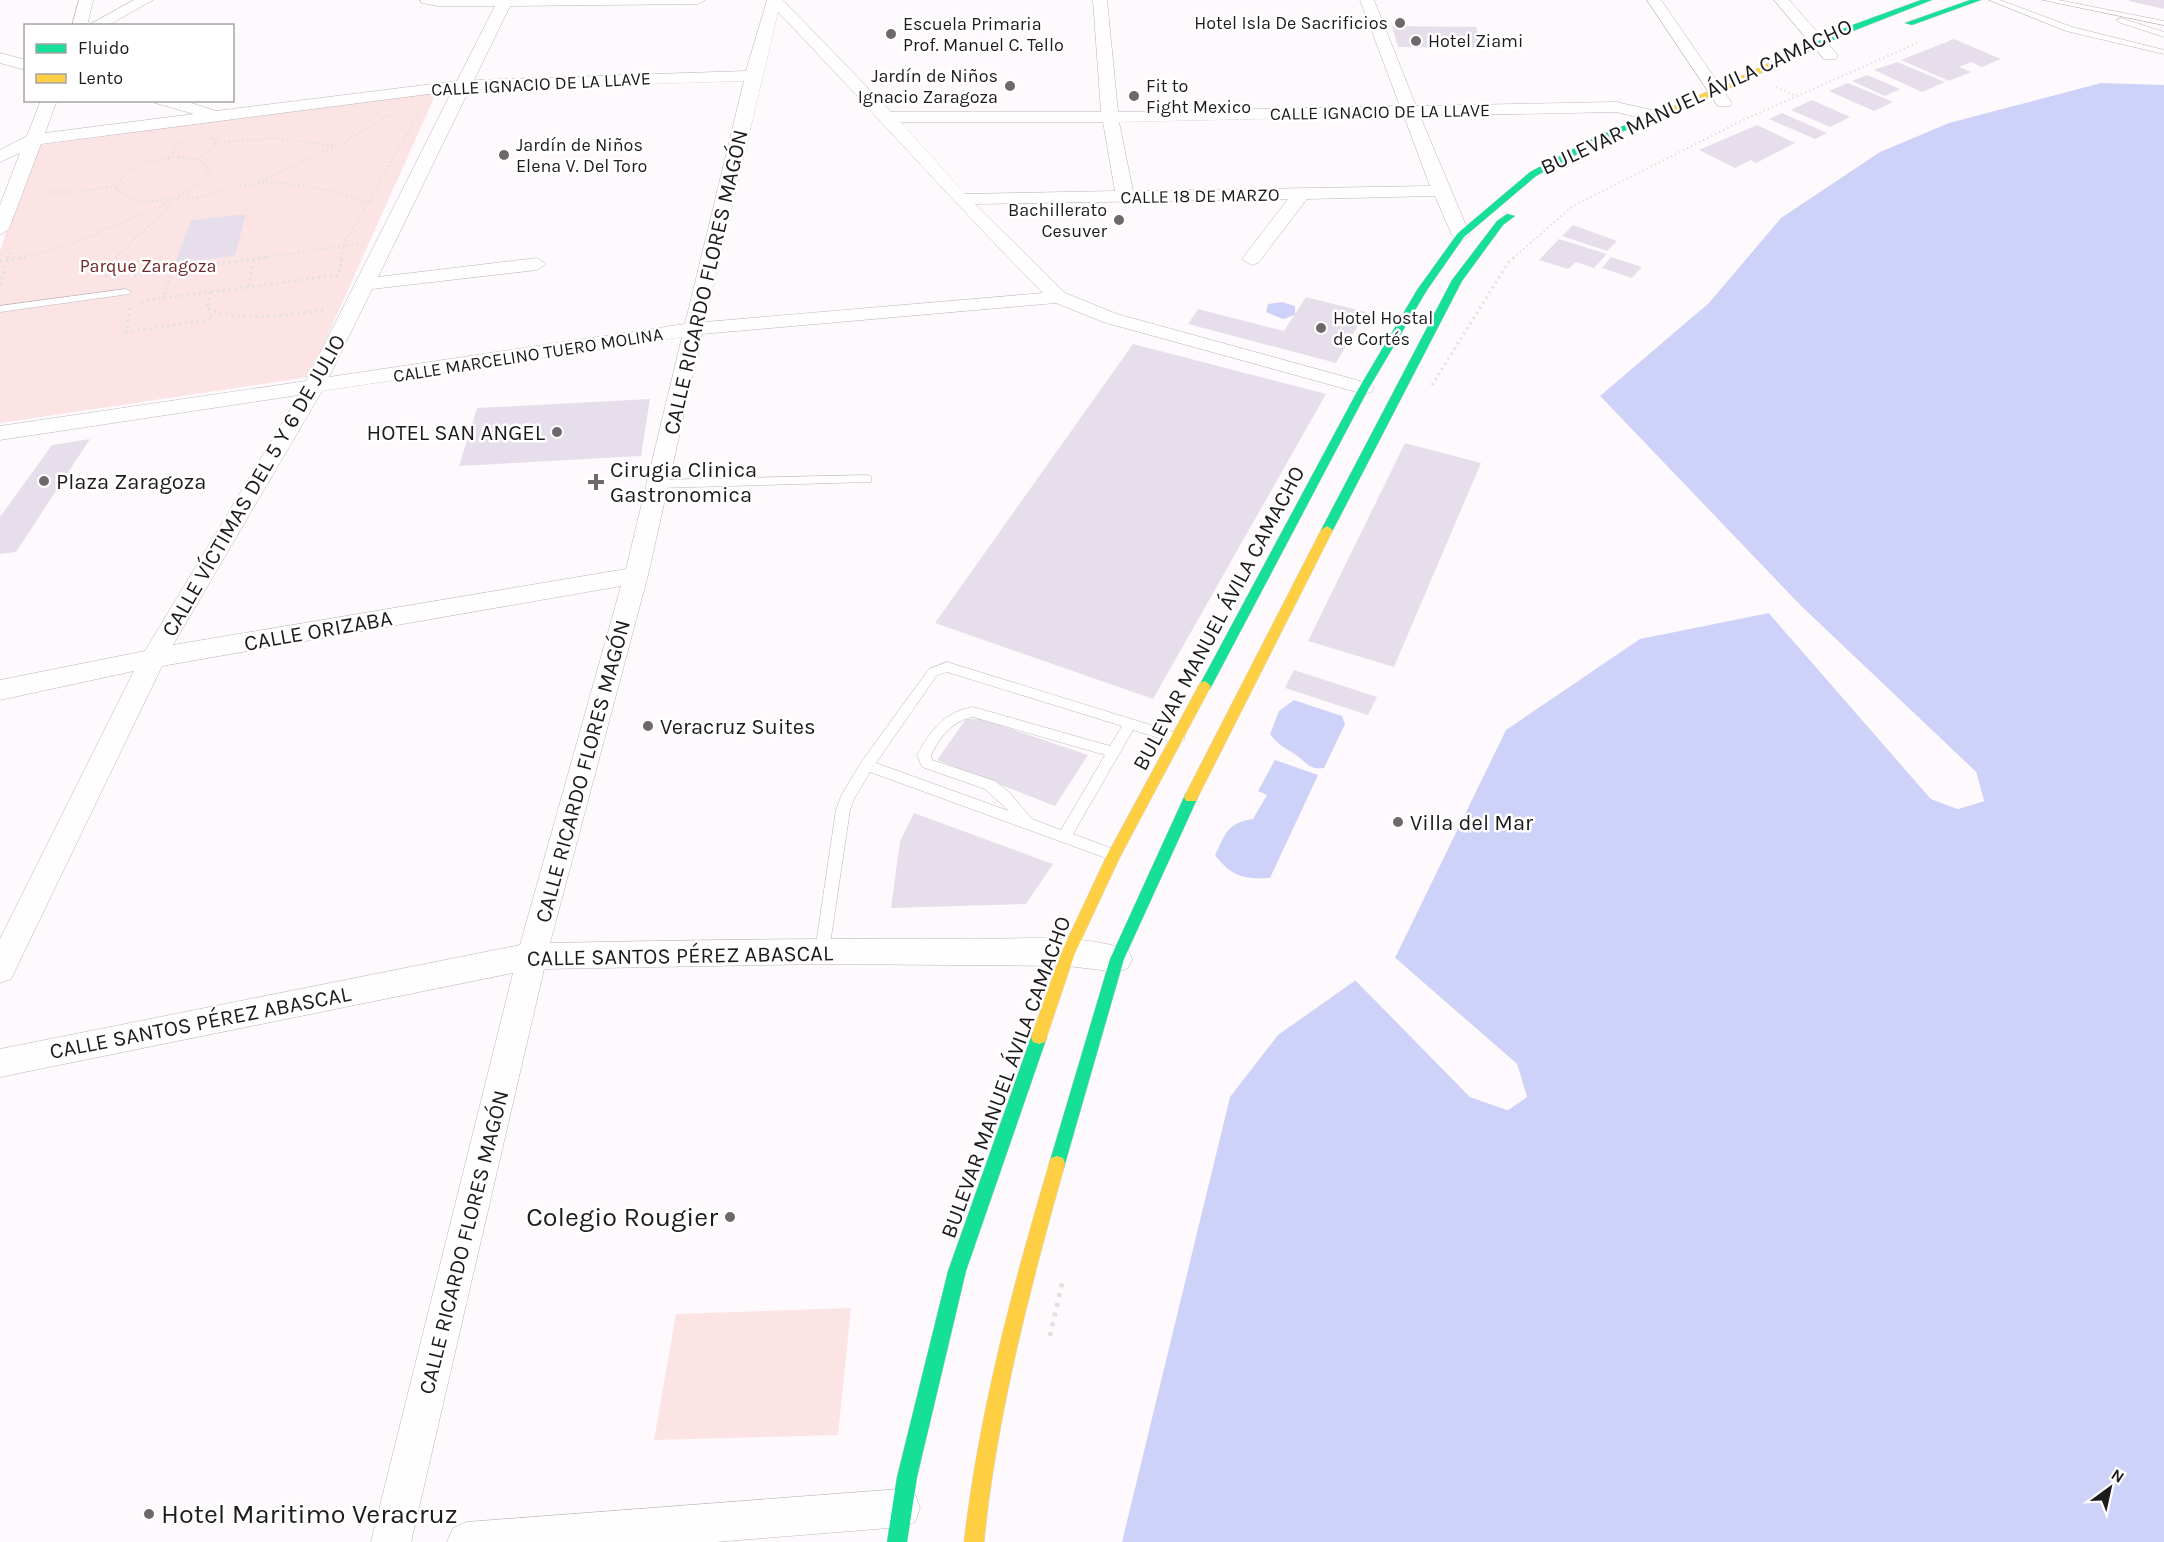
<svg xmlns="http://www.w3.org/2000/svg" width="2164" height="1542" font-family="Karla,sans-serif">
  <rect width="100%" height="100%" fill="#fef9fd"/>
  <path fill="#fce4e5" d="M437,91L309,377L0,423V251L33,146Z
    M851,1308L838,1435L654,1440L676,1314Z"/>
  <path fill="#ced2f8" d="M2101,83L2164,85V1542H1122L1230,1097L1278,1035L1356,980L1470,1097L1507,1110L1527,1097L1517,1064L1395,958L1506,730L1640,639L1769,613L1931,799L1958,809L1984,801L1976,772L1800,605L1600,396L1709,303L1781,218L1880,152L1949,123Z
    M1282,302L1295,306V315L1283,319L1266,312L1268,304Z
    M1294,700L1342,716L1345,724L1324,768C1309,770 1307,763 1296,755C1284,747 1279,746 1270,734L1279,711Z
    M1275,760L1318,775L1270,878C1243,879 1232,877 1215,855C1226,833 1227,823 1253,819L1267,795L1258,791Z"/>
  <path fill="#fef9fd" d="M1598,394L1800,605L1976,772L1984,801L1958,809L1931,799L1766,610L1771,611L1933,797L1958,806L1980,799L1973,774L1798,607L1598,398Z
    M1393,956L1517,1064L1527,1097L1508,1110L1470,1097L1353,978H1358L1471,1094L1507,1107L1523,1096L1514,1066L1393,960Z"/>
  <path fill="#e6dfeb" d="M2164,0V9L2129,1V0Z
    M1392,26L1476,27L1483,48L1398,47Z
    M1954,39L2001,59L1982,67L1971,62L1959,67L1971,72L1949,81L1901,60Z
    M1897,62L1945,82L1922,92L1874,70Z
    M1867,75L1900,89L1885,96L1852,81Z
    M1848,83L1893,102L1874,111L1829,91Z
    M1812,100L1850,117L1830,127L1791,110Z
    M1782,113L1827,133L1815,139L1769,119Z
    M1757,125L1795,143L1756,163L1751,160L1735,168L1699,150Z
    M246,214L235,256L175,263L191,220Z
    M1573,225L1617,241L1607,251L1562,236Z
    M1559,239L1607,254L1594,268L1576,262L1568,269L1539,260Z
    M1611,257L1642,267L1632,278L1602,268Z
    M1306,297L1366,312L1336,363L1188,324L1198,309L1284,331Z
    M1133,344L1326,394L1153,699L935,623Z
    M650,399L641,456L459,466L477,408Z
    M90,439L16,552L0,554V517L52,445Z
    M1405,443L1481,463L1394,667L1308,641Z
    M1294,670L1377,697L1368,715L1285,688Z
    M966,719H982L1088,755L1055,806L937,760Z
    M914,813L1053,864L1026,904L891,908L900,841Z"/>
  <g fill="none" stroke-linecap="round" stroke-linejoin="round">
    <g stroke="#bab6ba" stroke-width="1">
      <path id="lane" d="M1989,0H2000L2072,27L2164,50V54L2066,31Z
        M2043,0H2058L2164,21V25Z
        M2121,18L2164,32V37L2118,22L2117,20Z
        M126,289L131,292L129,294L0,312V306Z
        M867,475L871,476V482L658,488L652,484L658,480Z
        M947,662L1183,735L1185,739L1178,744L1133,730L1073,834L1119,851L1121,855L1119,859L1114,861L870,772L854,799L850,810L829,951L827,956L822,957L817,956L815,951L836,810L842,794L862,761L929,669ZM947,672L1122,726L1110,746L973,707C944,712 931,730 917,755L922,767L985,789L1009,811L876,763L937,675ZM973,717L1105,755L1061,830L1032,819L1009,792L995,781L932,760L931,755C940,737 952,721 973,717Z"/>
    </g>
    <g stroke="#bab6ba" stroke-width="1">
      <path id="street" d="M79,0H93L87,26H72Z
        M134,0H153L107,26H87Z
        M420,0H705L698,4L510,6L474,80L746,71L767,0H783L891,112H1101L1093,0H1107L1118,112L1400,106L1360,0H1374L1416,106L1616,102L1661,112L1663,116L1655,121L1616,112L1420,116L1470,235L1461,241L1452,235L1435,196L1307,199L1258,263L1251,265L1242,259L1288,199L975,204L1065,293L1117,314L1371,384L1374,388L1371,392L1364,394L1103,322L1056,303L702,334L648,575L550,943C687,940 824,938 960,939C1013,940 1077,932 1128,950L1132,959L1128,968L1117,972L1068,966L822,964L544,969L411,1542H371L513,973L0,1077V1049L520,945L621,586L162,666L11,979L0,983V939L134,671L0,700V680L145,651L299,395L0,440V426L306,381L452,91L41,144L9,229L0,235V205L20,153L0,162V150L27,136L41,100H57L45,133L194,114L155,103L153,100H182L216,111L457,81L495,6H438L422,3ZM778,12C867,105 952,201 1043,293L705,322ZM744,81L685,324L329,377L372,289L537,270L546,264L537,258L378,277L469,90ZM1404,116L1430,186L1133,191L1119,122ZM901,122H1103L1115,191L965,194ZM682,337L626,569L173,645L322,391Z
        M1647,0H1661L1732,103L1730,106H1718Z
        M1774,0H1789L1836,53L1838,56L1836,59H1824Z
        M0,53L26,60V70L0,63Z
        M901,1489L915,1494L920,1508L915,1522L901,1527L715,1542H447L453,1528L467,1522Z"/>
    </g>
    <g stroke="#d6d4d6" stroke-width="1">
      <path id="fast" d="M1921,0H1932L1853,31L1801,55L1794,53L1847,27Z
        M1970,0H1981L1912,25L1905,23Z
        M1628,124L1635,126L1602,141L1536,176L1464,237L1427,290L1369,388L1210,689H1200L1199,686L1359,388L1417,290L1458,233L1530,172L1596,137Z
        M1507,214L1515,216L1503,225L1462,281L1333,530L1331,533H1323L1321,530L1452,280L1497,221Z
        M1191,792L1196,793L1198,797L1124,959L1065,1164L1063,1170L1057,1172L1051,1170L1049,1164L1110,959L1184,797L1186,793Z
        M1039,1030L1045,1032L1047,1037L966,1271L917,1477L907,1542H887L897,1477L948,1271L1031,1037L1033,1032Z"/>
    </g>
    <g stroke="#d6d4d6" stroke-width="1">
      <path id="slow" d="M1795,51L1802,53L1720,93L1634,128L1627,126L1714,89Z
        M1327,526L1333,530L1198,797L1196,801H1186L1184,797L1321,530Z
        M1205,681L1211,686L1120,857L1075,953L1045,1042L1039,1044L1033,1042L1031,1037L1061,953L1107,855L1200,683Z
        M1057,1156L1063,1158L1065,1164C1030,1289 997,1413 984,1542H964C979,1413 1012,1289 1049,1164L1051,1158Z"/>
    </g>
    <path stroke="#e1e0e1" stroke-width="2" stroke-dasharray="1.5 3" stroke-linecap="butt" d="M1776,87L1797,96
      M215,143L272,138L336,146
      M169,157L184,140
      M178,157L202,161L210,171C190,200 144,212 116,189C125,163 154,160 178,157Z
      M198,159L213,148L216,139L210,137
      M258,183L344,142L392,114
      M39,192H77L116,186
      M174,197C199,202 222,189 246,185C286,178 330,190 368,203
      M8,258L12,245
      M20,258L68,245L179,199
      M115,258L171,205
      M258,258L359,244
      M341,258L343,246L421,110
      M1513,258L1573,206L1743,120L1917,43"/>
    <path stroke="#e1e0e1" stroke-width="3" stroke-dasharray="2 4" stroke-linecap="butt" d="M0,261L27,257
      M173,270L163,298L339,275L342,257
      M134,276L269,257
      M106,277V267L117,257
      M0,285L8,257
      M249,286L254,259
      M210,292L207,308C244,324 286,314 325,310
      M141,302L163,298
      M130,308L126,332L212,319L209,310
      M1432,385L1508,263L1515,257"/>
    <path stroke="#e1e0e1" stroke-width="4.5" stroke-dasharray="4 6" stroke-linecap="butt" d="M1050,1336L1063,1279"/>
    <use href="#lane" fill="#fffeff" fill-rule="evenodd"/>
    <use href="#street" fill="#fffeff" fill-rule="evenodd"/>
    <use href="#fast" fill="#16e098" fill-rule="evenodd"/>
    <use href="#slow" fill="#ffcf43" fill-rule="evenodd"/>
  </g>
  <g fill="#6c696c" stroke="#fff" stroke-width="2">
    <circle cx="1400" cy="23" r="6"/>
    <circle cx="891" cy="34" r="6"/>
    <circle cx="1416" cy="41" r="6"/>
    <circle cx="1010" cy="86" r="6"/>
    <circle cx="1134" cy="96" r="6"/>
    <circle cx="504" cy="155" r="6"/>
    <circle cx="1119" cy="220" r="6"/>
    <circle cx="1321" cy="328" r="6"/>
    <circle cx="557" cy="432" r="6"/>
    <circle cx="44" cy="481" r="6"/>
    <path d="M593 473h6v6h6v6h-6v6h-6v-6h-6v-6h6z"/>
    <circle cx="648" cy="726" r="6"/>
    <circle cx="1398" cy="822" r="6"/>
    <circle cx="730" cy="1217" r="6"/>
    <circle cx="149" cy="1514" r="6"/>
  </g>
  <g text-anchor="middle" stroke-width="5" stroke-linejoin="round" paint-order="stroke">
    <g font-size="18" fill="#1e1b1e" stroke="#fff" text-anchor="start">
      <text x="1388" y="29" text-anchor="end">Hotel Isla De Sacrificios</text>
      <text x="903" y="30">Escuela Primaria<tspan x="903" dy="21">Prof. Manuel C. Tello</tspan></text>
      <text x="1428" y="47">Hotel Ziami</text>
      <text x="998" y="82" text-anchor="end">Jardín de Niños<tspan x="998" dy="21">Ignacio Zaragoza</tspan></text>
      <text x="1146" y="92">Fit to<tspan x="1146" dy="21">Fight Mexico</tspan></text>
      <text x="516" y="151">Jardín de Niños<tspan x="516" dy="21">Elena V. Del Toro</tspan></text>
      <text x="1107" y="216" text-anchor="end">Bachillerato<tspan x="1107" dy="21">Cesuver</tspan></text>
      <text x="1333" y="324">Hotel Hostal<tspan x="1333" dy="21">de Cortés</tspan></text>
    </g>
    <g font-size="18" fill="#1e1b1e" stroke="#fff">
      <text transform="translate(541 84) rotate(-3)" y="6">CALLE IGNACIO DE LA LLAVE</text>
      <text transform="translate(1380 112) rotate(-1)" y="6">CALLE IGNACIO DE LA LLAVE</text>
      <text transform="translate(1200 196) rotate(-1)" y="6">CALLE 18 DE MARZO</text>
      <text transform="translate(528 355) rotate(-9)" y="6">CALLE MARCELINO TUERO MOLINA</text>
    </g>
    <g font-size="18" fill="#70262a" stroke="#fff">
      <text x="148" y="272">Parque Zaragoza</text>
    </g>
    <g font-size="22" fill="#1e1b1e" stroke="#fff">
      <text transform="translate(1696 96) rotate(-25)" y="8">BULEVAR MANUEL ÁVILA CAMACHO</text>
      <text transform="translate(705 282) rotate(-77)" y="8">CALLE RICARDO FLORES MAGÓN</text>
      <text transform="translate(253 485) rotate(-60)" y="8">CALLE VÍCTIMAS DEL 5 Y 6 DE JULIO</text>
      <text transform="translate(1218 618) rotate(-62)" y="8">BULEVAR MANUEL ÁVILA CAMACHO</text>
      <text transform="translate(318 630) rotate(-10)" y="8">CALLE ORIZABA</text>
      <text transform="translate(582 771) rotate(-75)" y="8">CALLE RICARDO FLORES MAGÓN</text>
      <text transform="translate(680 955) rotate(-1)" y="8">CALLE SANTOS PÉREZ ABASCAL</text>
      <text transform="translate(200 1022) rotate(-11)" y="8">CALLE SANTOS PÉREZ ABASCAL</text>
      <text transform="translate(1005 1077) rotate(-70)" y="8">BULEVAR MANUEL ÁVILA CAMACHO</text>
      <text transform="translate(463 1242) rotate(-76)" y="8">CALLE RICARDO FLORES MAGÓN</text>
    </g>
    <g font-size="22" fill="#1e1b1e" stroke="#fff" text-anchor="start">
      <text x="545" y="440" text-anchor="end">HOTEL SAN ANGEL</text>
      <text x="610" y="477">Cirugia Clinica<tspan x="610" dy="25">Gastronomica</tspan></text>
      <text x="56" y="489">Plaza Zaragoza</text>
      <text x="660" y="734">Veracruz Suites</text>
      <text x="1410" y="830">Villa del Mar</text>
    </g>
    <g font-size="27" fill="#1e1b1e" stroke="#fff" text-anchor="end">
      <text x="718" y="1226">Colegio Rougier</text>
      <text x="161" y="1523" text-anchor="start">Hotel Maritimo Veracruz</text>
    </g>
  </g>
  <rect x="24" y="24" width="210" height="78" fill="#ffffff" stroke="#a5a4a5" stroke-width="1.5"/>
  <rect x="36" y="44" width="30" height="9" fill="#16e098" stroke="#a5a4a5" stroke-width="1.5"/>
  <text x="78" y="54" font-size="18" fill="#1e1b1e">Fluido</text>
  <rect x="36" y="74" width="30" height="9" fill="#ffcf43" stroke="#a5a4a5" stroke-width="1.5"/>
  <text x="78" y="84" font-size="18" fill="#1e1b1e">Lento</text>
  <g transform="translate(2110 1488) rotate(33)" stroke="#ffffff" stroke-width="4.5" paint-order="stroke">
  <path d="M0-4.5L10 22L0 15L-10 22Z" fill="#1e1b1e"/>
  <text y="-9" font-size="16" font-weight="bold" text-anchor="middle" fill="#1e1b1e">N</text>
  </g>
</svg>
